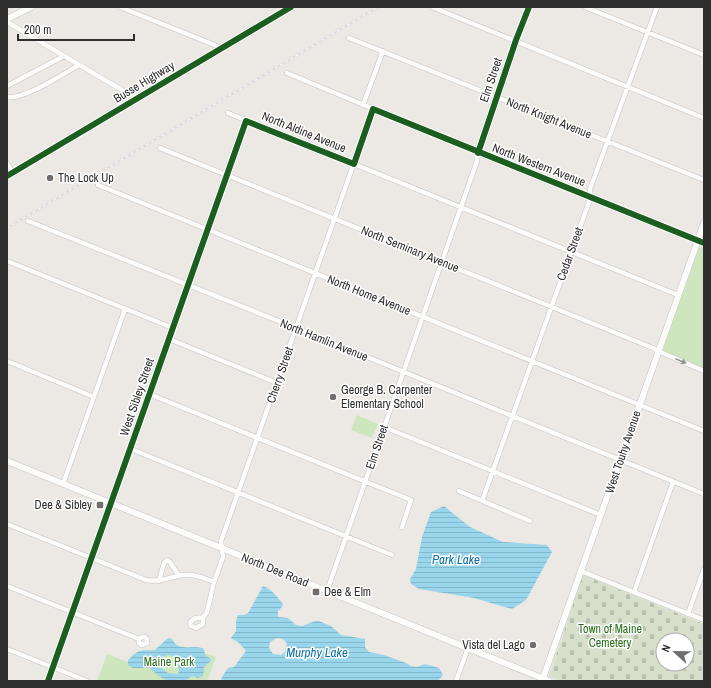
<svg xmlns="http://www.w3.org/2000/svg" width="711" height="688" font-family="'Archivo Narrow',sans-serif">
  <defs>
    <pattern id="cemetery-stones" width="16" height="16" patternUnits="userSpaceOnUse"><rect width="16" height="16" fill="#d8e0cc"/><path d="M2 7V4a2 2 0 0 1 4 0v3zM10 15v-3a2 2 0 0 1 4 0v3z" fill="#bac0b0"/></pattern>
    <pattern id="water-rules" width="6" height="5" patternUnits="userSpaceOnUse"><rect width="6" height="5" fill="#99d6ec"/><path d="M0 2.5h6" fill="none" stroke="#84b8cb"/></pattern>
  </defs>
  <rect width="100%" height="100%" fill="#ece8e4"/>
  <path fill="#cee6be" d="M703,246L704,247V368L665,352L663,349L699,248Z
    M357,415L378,424L372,438L351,430Z
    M168,638L172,639C179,652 191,646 202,648L204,649L205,653L216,657L207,681H97L107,654L128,662C135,648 142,651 155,650Z"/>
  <path fill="url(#cemetery-stones)" fill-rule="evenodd" d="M583,575L704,624V681H560L549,676ZM663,640H687V664H663Z"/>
  <path fill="url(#water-rules)" fill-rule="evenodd" d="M444,506L470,527L503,542L547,545L552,552L526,600L512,609L474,598L419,589L411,584L410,579L416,569L422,537L431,512Z
    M263,586C273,590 276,596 283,604L282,607L278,611V617L288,618L296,625L302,626L315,621H319L331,626L341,635L365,639V647L369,652L384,655L406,663L411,666L417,667L425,664L439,668L443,675L438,681H221L222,677L228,668L234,667L246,651L239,643L231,638L236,631V621L238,615H244L248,613ZM277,638L283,639L287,643L285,652L281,655L273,654L269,648L270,642Z
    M168,638L172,639C179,653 193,644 204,649L205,655L211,659V661L204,667L203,676L198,678L192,676C177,688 161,680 150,668H133L128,665V660C141,648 139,651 155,650ZM169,655L175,657C178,661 180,670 178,674L168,673L155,663L157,658Z"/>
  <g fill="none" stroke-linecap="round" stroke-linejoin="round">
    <g stroke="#c5c4c5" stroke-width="5.5">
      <path id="minor" d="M120,7L222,48
        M432,7L704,118
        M585,7L704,55
        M7,22L137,99
        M349,38L704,180
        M287,73C425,131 565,186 704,243
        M7,86L64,56
        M7,97C24,100 63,74 79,65
        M363,105L383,51
        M228,113L678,295
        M160,148L653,348L658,351L704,371
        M7,163L13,173
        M98,185L704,431
        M28,221L296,328L704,494
        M7,261L173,328
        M169,339L277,383
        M7,361L94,397
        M149,394L411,500L402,527
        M384,427L601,515
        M131,449L392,555
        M63,484L125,309
        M459,491L530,521
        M482,501L589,202L590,189L657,7
        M7,524L146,580C160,583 171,576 184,575C194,574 204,578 214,582
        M581,571L704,620
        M159,581L164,563L167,560L170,562L179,576
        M7,586L139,639L142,637H145L147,639V643L141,645L139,643V639
        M327,591L477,161L478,153L516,40L529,7
        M634,592L673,482
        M688,614L704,569
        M203,618C198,617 193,618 190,623L191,626L196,628L203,624V618L207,612L214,582L223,557L221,541L373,109
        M7,649L87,681
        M48,681L246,121
        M456,681L468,648"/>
    </g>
    <g stroke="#c5c4c5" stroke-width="7">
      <path id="secondary" d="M7,19L31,7
        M7,176L291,7
        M7,461L549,681
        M542,681L704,223"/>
    </g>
    <use href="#minor" stroke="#fcfcfb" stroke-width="4.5"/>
    <use href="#secondary" stroke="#fcfcfb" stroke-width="6"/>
    <g stroke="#dfdfe1" stroke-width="2.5">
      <path id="rail" d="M7,228L378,7"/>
    </g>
    <use href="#rail" stroke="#fff" stroke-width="1" stroke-dasharray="3" stroke-linecap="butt"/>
    <g stroke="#fff" stroke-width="8">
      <path id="cycleway" d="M478,153L516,40L529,7
        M7,176L291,7
        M48,681L246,121L354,164L373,109L704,243"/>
    </g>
    <use href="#cycleway" stroke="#1b5e20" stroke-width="6"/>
  </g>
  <defs><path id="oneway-solid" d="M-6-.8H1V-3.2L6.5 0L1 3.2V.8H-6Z"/></defs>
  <use fill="#959594" href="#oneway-solid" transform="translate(681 361) rotate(23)"/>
  <g fill="#706f6e" stroke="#fff" stroke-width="1.5">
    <circle cx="50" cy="178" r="4"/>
    <circle cx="333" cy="397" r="4"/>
    <rect x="96" y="501" width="8" height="8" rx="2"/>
    <rect x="312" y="588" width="8" height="8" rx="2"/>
    <circle cx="533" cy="645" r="4"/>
  </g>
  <g text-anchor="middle" stroke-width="3" stroke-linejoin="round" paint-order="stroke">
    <g font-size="12" fill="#2e2e2e" stroke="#fff">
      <text transform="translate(491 80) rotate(-71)" y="4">Elm Street</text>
      <text transform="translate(144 82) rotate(-31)" y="4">Busse Highway</text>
      <text transform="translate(549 118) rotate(22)" y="4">North Knight Avenue</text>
      <text transform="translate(304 132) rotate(22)" y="4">North Aldine Avenue</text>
      <text transform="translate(539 165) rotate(21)" y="4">North Western Avenue</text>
      <text transform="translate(410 249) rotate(22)" y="4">North Seminary Avenue</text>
      <text transform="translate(570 254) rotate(-70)" y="4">Cedar Street</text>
      <text transform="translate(369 295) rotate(22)" y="4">North Home Avenue</text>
      <text transform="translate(324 340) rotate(22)" y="4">North Hamlin Avenue</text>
      <text transform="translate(280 375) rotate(-71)" y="4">Cherry Street</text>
      <text transform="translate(137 397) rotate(-71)" y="4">West Sibley Street</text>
      <text transform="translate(377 447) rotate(-71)" y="4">Elm Street</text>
      <text transform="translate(623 452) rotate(-71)" y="4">West Touhy Avenue</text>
      <text transform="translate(275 570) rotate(22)" y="4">North Dee Road</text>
    </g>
    <g font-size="12" fill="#2e2e2e" stroke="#fff" text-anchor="start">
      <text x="58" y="182">The Lock Up</text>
      <text x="341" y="394">George B. Carpenter<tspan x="341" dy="14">Elementary School</tspan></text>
      <text x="92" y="509" text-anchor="end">Dee &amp; Sibley</text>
      <text x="324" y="596">Dee &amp; Elm</text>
      <text x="525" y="649" text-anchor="end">Vista del Lago</text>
    </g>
    <g font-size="12" fill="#2c6e1b" stroke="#fff">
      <text x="610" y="633">Town of Maine<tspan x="610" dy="14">Cemetery</tspan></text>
      <text x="169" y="666">Maine Park</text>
    </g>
    <g font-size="13" font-style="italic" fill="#0d6fa3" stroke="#fff">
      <text x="456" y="564">Park Lake</text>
      <text x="317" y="657">Murphy Lake</text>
    </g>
  </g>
  <rect width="711" height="688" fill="none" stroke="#2e2e2e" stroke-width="16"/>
  <g transform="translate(675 652) rotate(292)"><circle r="19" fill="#ffffff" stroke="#ababab"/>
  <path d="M0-3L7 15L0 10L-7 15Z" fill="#706f6e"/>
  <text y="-6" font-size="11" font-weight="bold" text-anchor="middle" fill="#2e2e2e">N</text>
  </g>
  <path d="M18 34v6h116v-6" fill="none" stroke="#2e2e2e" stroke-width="2"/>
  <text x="24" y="34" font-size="12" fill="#2e2e2e" stroke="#ffffff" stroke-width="3" paint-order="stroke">200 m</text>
</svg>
